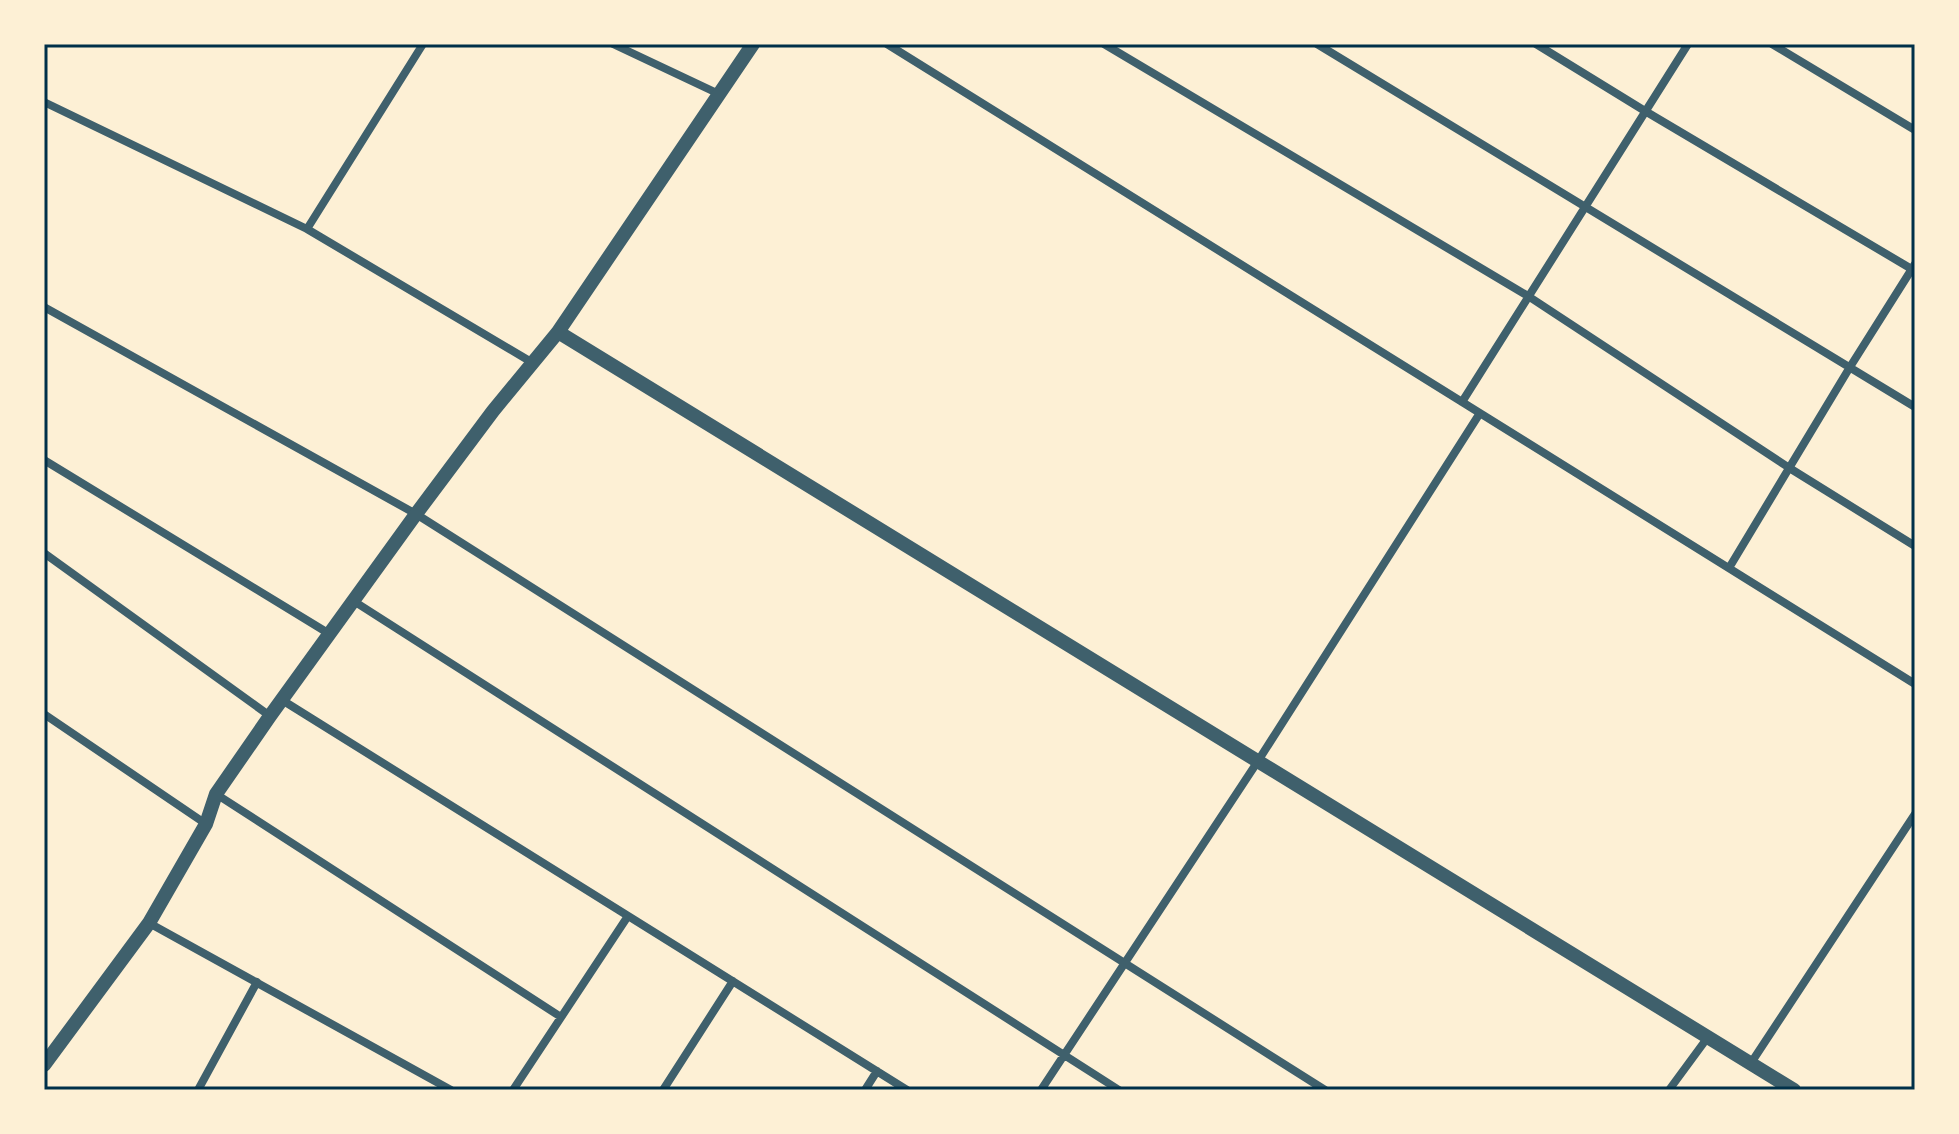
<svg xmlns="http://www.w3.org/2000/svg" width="1959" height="1134" font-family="'Noto Sans',sans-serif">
  <rect width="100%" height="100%" fill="#fdf0d5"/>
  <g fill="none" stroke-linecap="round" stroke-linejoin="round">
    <path stroke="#3f606c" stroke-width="8" d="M613,44L719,94
      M887,44L1915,684
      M1104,44L1528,296L1791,469L1915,546
      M1317,44L1915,407
      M1536,44L1645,111L1915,271
      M1772,44L1915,130
      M44,102L307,229L533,363
      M307,229L423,44
      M44,307L416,514L1325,1090
      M1462,402L1688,44
      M44,460L328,633
      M44,553L270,716
      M1729,568L1850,367L1915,264
      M352,600L1119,1090
      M282,700L907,1090
      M44,714L206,824
      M216,794L561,1017
      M149,923L451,1090
      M1751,1063L1915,814
      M198,1090L257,982
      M513,1090L628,916
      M663,1090L733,981
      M865,1090L877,1071
      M1041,1090L1258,761L1480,413
      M1669,1090L1708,1037"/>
    <path stroke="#3f606c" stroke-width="14" d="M558,332L1794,1090
      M44,1065L149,923L206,824L216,794L270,716L416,514L493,411L558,332L753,44"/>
  </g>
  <rect width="1959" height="1134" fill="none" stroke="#fdf0d5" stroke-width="92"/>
  <rect x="46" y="46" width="1867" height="1042" fill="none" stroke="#003049" stroke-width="3"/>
</svg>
